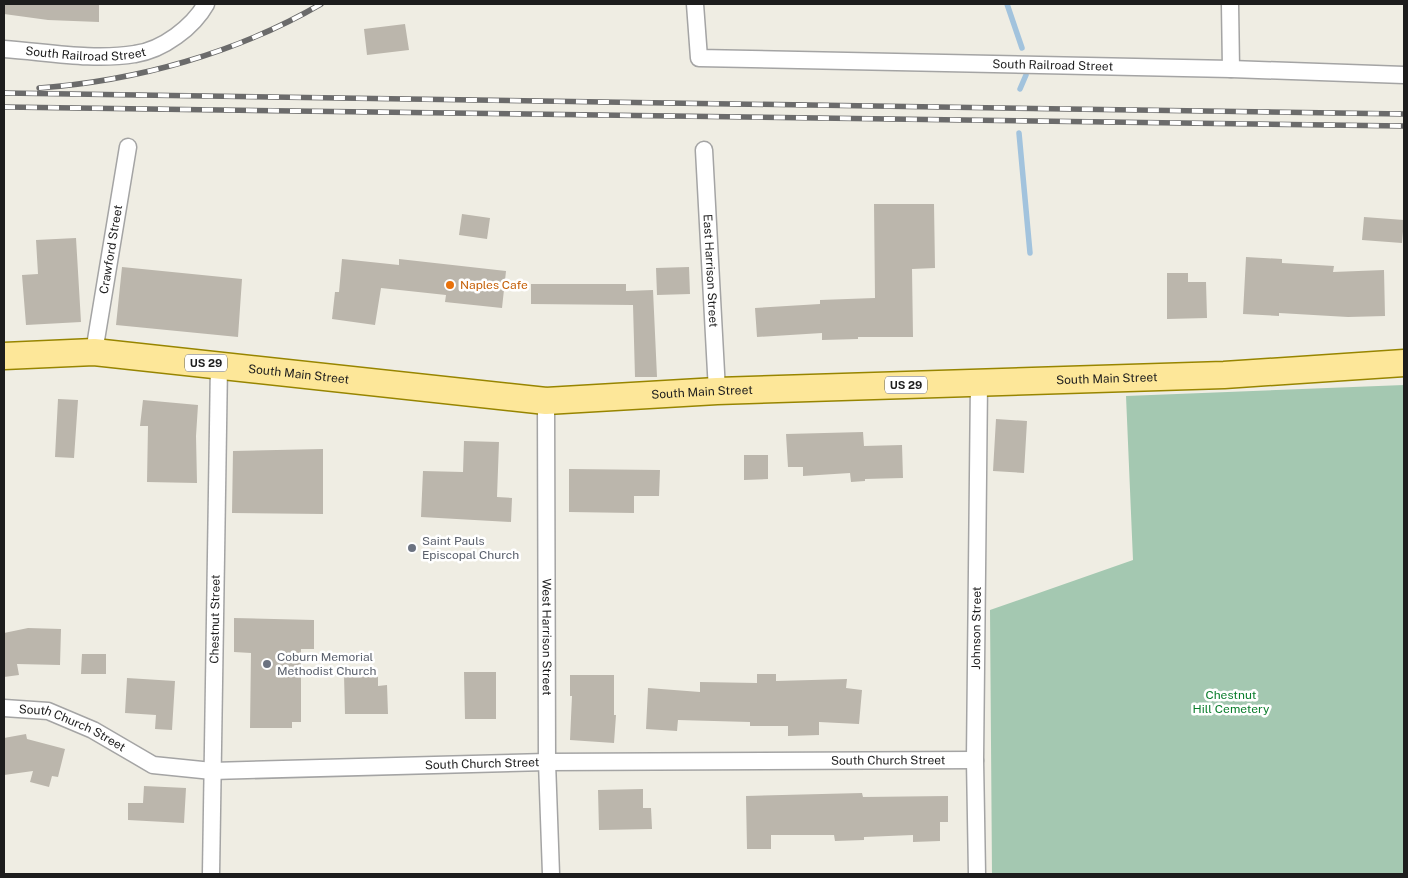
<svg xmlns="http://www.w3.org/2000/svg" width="1408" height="878" font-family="'Public Sans',sans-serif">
  <rect width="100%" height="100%" fill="#efede3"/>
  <path fill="#a4c8b1" d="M1404,385V874H992L990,610L1133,560L1126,396Z"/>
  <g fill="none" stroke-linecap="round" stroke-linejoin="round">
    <path stroke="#a2c3dd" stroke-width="5.5" d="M1007,4L1022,48
      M1020,89L1026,75
      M1019,133L1030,253"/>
  </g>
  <path fill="#bbb6ac" d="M4,4H99V22L48,20L4,14Z
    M405,24L409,50L367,55L364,29Z
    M874,204H934L935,268L912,269L913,337H858V339L822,340V333L757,337L755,308L820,304V300L875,298Z
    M462,214L490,218L487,239L459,235Z
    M1364,217L1404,220L1402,243L1362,240Z
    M76,238L81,322L26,325L22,275L38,274L36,240Z
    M1246,257L1282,259V263L1334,266L1333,272L1384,270L1385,316L1348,317L1279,313V316L1243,314Z
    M342,259L399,265V259L506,271L502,308L445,302L446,295L381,288L375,325L332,319L335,292H339Z
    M122,267L242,279L238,337L116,325Z
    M689,267L690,294L657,295L656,268Z
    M1167,273H1188V282H1206L1207,318L1167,319Z
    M531,284H626V291L653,290L657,377H635L633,305L531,304Z
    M58,399L78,400L74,458L55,457Z
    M143,400L198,405L196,436L197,483L147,482L148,426H140Z
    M996,419L1027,421L1024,473L993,471Z
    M863,432L864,446L902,445L903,478L865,479V481L851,482L850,473L803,476V467H788L786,434Z
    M464,441L499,442L497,497L512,498L511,522L421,517L423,471L463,472Z
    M323,449V514L232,513L233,451Z
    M744,455H768V479L744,480Z
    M569,469L660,470L659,496H634V513L569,512Z
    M234,618L314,620V649H301V722H292V728H250L251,653L234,652Z
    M28,628L61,629L60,665L17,664L19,675L4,677V633Z
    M82,654H106V674H81Z
    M464,672H496V719H465Z
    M757,674H776V681L847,679L846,688L862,690L859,724L819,722V735L788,736V726H750V722L678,720L677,731L646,729L648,688L700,692V682L757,683Z
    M344,675H378V686L387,685L388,714H345Z
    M570,675H614V715H616L614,743L570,740L572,696H570Z
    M127,678L175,681L172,730L155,729L156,715L125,713Z
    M26,734L27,739L65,749L58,777L52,776L49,787L30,782L33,771L4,775V738Z
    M144,786L186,788L184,823L128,820V803H143Z
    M643,789V808H651L652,829L599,830L598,790Z
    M862,793L863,797L948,796V822H940V841L913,842V835L864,837V840L835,841L834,835H771V849H747L746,796Z"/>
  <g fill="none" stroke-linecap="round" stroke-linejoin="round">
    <g stroke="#a4a4a4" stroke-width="19">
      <g id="street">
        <path id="s1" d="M695,4L699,58L1231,69L1404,75"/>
        <path d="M1230,4L1231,69"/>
        <path id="s2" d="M4,49C47,52 93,61 135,54C163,50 193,27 206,4"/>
        <path id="s3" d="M704,150L717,391"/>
        <path id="s4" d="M94,352L128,147"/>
        <path id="s5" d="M546,401L547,762L551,874"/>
        <path id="s6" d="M4,708L48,711L93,730L153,765L212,771L547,762L975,760"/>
        <path id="s7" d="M211,874L219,364"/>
        <path id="s8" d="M977,874L975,760L979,382"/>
      </g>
    </g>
    <g stroke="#978500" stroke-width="29">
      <g id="primary">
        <path id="s9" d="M4,356L94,352L546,401L717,391L1224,375L1404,363"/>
      </g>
    </g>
    <use href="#street" stroke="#fff" stroke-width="16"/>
    <use href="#primary" stroke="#fde799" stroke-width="26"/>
    <g stroke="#6b6b6b" stroke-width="5.5">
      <path id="rail" d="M39,88C136,81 237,53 321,4
        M4,93L1404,114
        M4,107L1404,126"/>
    </g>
    <use href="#rail" stroke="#fff" stroke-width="4" stroke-dasharray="11" stroke-linecap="butt"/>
  </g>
  <circle fill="#e8710a" stroke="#fff" stroke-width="2" cx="450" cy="285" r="5"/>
  <g fill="#6b7280" stroke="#fff" stroke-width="2">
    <circle cx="412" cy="548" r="5"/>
    <circle cx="267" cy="664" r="5"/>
  </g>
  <g text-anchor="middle" stroke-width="5" stroke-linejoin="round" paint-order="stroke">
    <g fill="#fff" stroke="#616161" stroke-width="1">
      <rect x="185" y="354.5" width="42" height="17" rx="4"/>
      <rect x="885" y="376.5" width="42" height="17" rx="4"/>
    </g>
    <g font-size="11" font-weight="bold" fill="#1d1d1d">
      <text x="206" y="367">US 29</text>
      <text x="906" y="389">US 29</text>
    </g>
    <g font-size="12" fill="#1d1d1d" stroke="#fff">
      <text dy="4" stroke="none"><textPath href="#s2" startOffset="82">South Railroad Street</textPath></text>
      <text dy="4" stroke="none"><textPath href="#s1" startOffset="408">South Railroad Street</textPath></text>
      <text dy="4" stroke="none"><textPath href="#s4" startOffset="104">Crawford Street</textPath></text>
      <text dy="4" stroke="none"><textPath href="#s3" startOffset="121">East Harrison Street</textPath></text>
      <text dy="4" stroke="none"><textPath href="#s9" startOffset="296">South Main Street</textPath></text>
      <text dy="4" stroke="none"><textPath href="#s9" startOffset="1106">South Main Street</textPath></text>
      <text dy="4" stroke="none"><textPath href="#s9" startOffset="701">South Main Street</textPath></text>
      <text dy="4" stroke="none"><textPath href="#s7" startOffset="255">Chestnut Street</textPath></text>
      <text dy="4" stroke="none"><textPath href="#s8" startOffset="246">Johnson Street</textPath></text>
      <text dy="4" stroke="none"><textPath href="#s5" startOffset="236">West Harrison Street</textPath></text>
      <text dy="4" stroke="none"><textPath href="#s6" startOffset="72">South Church Street</textPath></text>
      <text dy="4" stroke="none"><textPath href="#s6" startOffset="898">South Church Street</textPath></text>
      <text dy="4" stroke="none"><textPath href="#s6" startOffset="492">South Church Street</textPath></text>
    </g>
    <g font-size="12" fill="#c56008" stroke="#fff" text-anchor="start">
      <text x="460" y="289">Naples Cafe</text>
    </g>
    <g font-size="12" fill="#5b616d" stroke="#fff" text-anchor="start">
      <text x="422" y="545">Saint Pauls<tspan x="422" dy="14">Episcopal Church</tspan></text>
      <text x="277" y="661">Coburn Memorial<tspan x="277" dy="14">Methodist Church</tspan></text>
    </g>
    <g font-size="12" fill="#0a7d2c" stroke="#fff">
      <text x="1231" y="699">Chestnut<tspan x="1231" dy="14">Hill Cemetery</tspan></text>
    </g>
  </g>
  <rect width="1408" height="878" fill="none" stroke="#1d1d1d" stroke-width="10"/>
</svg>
